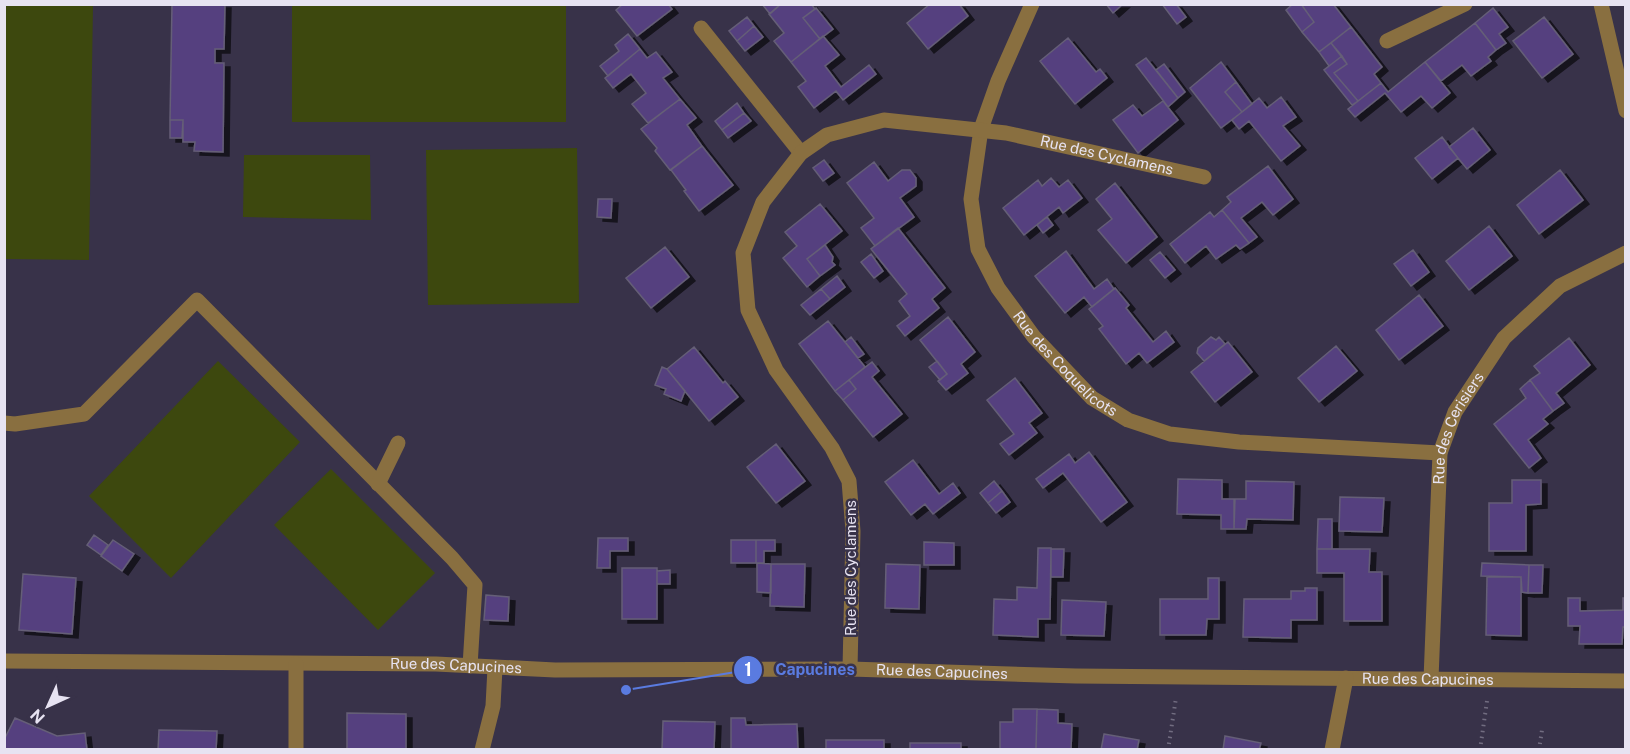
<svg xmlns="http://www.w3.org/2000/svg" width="1630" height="754" font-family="'Public Sans',sans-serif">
  <defs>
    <filter id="shadow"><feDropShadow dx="6" dy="4" stdDeviation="0" flood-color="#0009"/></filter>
  </defs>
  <rect width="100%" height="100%" fill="#383249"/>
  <path fill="#3d480e" d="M5,4L93,5L89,260L5,259Z
    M292,5H566V122H292Z
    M577,148L579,303L428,305L426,150Z
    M244,155H370L371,220L243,217Z
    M218,361L300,442L171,578L89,496Z
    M331,469L435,573L378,630L274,525Z"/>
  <path fill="#55417f" stroke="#655e77" stroke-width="1.5" filter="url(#shadow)" d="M172,4H225L224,49H215V63H224L223,152L194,151L195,142H183V120H170Z
    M623,4H668L672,9L637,36L616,10Z
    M762,4H781L770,14Z
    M781,4H811L815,9L803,18L820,39L791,62L774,41L784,33L769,14Z
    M930,4H959L968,16L928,49L907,23Z
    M1106,4H1123L1113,13Z
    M1162,4H1176L1186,17L1177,24Z
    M1293,4H1301L1314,22L1302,32L1286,10Z
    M1301,4H1333L1351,27L1319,52L1302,32L1314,22Z
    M816,8L833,29L820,39L803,18Z
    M1493,8L1508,27L1499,34L1506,43L1496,50L1475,23Z
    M747,17L754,26L737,41L729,31Z
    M1544,17L1573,54L1542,78L1513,41Z
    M1475,23L1496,50L1488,57L1491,61L1471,76L1462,65L1441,81L1425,62Z
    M754,26L763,37L745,51L737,41Z
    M1351,27L1382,67L1374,74L1381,83L1358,101L1334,73L1347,64L1331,43Z
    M628,34L640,49L608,76L600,66L619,51L615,45Z
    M823,36L839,55L825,66L841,87L869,65L876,74L843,100L836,91L814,108L798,87L806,81L791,62Z
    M1068,38L1096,72L1100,69L1107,78L1075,104L1040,61Z
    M1331,43L1342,56L1329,66L1319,52Z
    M640,49L647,58L656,52L672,72L663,78L680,99L648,123L632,104L646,93L631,74L613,88L605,78Z
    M1342,56L1347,64L1334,73L1358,101L1352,105L1324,70Z
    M1146,58L1178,98L1168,107L1136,65Z
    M1221,62L1236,82L1225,92L1242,112L1221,128L1190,88Z
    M1425,62L1450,93L1432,108L1421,96L1401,112L1385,93L1355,117L1348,109L1381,83L1388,92Z
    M1164,64L1185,92L1178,98L1156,70Z
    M1236,82L1252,104L1242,112L1225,92Z
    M1281,97L1296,117L1283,126L1300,146L1281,161L1249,121L1239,129L1232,120L1259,98L1267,108Z
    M680,99L696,118L687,125L702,146L670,170L655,151L657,148L641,129Z
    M1163,101L1178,120L1138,153L1113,120L1133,105L1142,116Z
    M737,103L744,113L722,130L715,121Z
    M744,113L751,121L728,138L722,130Z
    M170,120H183L182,138H170Z
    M1473,128L1490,150L1467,169L1449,147Z
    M1442,137L1458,158L1432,179L1415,158Z
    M702,146L733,185L699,211L684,191L686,190L671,170Z
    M824,160L834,173L823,181L813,168Z
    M874,162L888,181L902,170H910L916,178V186L900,198L914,217L875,246L861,228L874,218L847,183Z
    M1268,166L1293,199L1273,215L1262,202L1241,218L1257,237L1249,243L1222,210L1231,202L1227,197Z
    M1560,170L1583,200L1539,234L1517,205Z
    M1051,178L1059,187L1068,180L1082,198L1063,213L1059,207L1024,235L1003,208L1038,180L1042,186Z
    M1115,183L1157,237L1126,263L1098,230L1112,219L1096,199Z
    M598,199H612L611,218L597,217Z
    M820,204L842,231L807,259L820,276L807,287L783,258L797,246L785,232Z
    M1222,210L1249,243L1240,249L1236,245L1216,259L1206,246L1185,263L1170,244L1210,212L1214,217Z
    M1047,217L1053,225L1043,233L1037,225Z
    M1489,226L1512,256L1469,290L1446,261Z
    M898,228L945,288L932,299L939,308L905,336L897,326L910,316L899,301L907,294L871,249Z
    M825,245L833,257L832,262L835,265L820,276L807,259Z
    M665,247L689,277L651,308L626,278Z
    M1413,250L1429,272L1411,286L1394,264Z
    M1066,251L1094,289L1107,279L1114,289L1092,307L1084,297L1065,313L1035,276Z
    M1160,252L1175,270L1165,278L1150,260Z
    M871,254L883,271L874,278L861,262Z
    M837,276L845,287L830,299L821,289Z
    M1115,288L1129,305L1126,308L1153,342L1166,331L1174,342L1147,363L1139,353L1126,364L1099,329L1103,326L1089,309Z
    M821,289L830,299L810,315L801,305Z
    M1419,295L1443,326L1399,360L1376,330Z
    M948,317L975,352L961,364L968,373L946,390L938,381L947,374L920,340Z
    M828,321L865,367L835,391L799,344Z
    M851,337L864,354L858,358L845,342Z
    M1211,337L1216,340L1219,337L1225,344L1204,361L1197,353L1198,348Z
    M1569,338L1590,365L1556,393L1564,403L1553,411L1530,380L1540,373L1534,366Z
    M1228,342L1252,372L1215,402L1191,372Z
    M1336,346L1357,371L1319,402L1298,378Z
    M694,347L723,383L725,381L738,397L709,421L667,369Z
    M937,361L947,374L940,380L929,367Z
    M872,362L879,371L872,377L902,414L873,437L843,400L856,389L849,380Z
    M662,367L667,369L685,391L681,401L664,394L666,389L655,385Z
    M1015,378L1042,413L1029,423L1037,433L1009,455L1000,444L1014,434L987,400Z
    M849,380L856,389L843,400L835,391Z
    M1530,380L1553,411L1543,419L1548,424L1528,440L1541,458L1529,468L1494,424L1526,398L1520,389Z
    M776,444L805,481L776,503L747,467Z
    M1089,452L1127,502L1101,522L1063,473L1043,488L1036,479L1069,454L1075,463Z
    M913,460L939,494L953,483L960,493L933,514L925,504L911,515L885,482Z
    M1178,479L1222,480V499H1234V529H1221V515L1177,514Z
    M1512,480H1541V504L1526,505V551H1489V503H1512Z
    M994,481L1002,491L988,503L980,493Z
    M1246,481L1294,482L1293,520L1247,519L1246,529H1234L1235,499H1246Z
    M1002,491L1010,502L996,513L988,503Z
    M1340,497L1384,498L1382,532L1339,531Z
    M1318,519H1332V549H1317Z
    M94,535L108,545L101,555L87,545Z
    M598,538H628V551H610V568H597Z
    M113,540L134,554L122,571L101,556Z
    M731,540H756V563H731Z
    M756,540H775V551H764V563H756Z
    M924,542L954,543V565H924Z
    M1038,548H1051L1050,619H1038V637L993,635L994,599L1017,600V587L1037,588Z
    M1051,549H1064L1063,577H1051Z
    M1317,549H1370L1369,572H1382V621H1344V573H1317Z
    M757,563L771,564V593L757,592Z
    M1482,563L1529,565L1528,593L1522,592L1521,577L1481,576Z
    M771,564H805L804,607L770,606Z
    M886,564L920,565L919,609L885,608Z
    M1529,565H1543L1542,593H1528Z
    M622,568H657V619H622Z
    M670,570V584H657V571Z
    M23,574L76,578L72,634L19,630Z
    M1487,577H1521V636L1486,635Z
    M1208,578H1219V619H1207L1206,635H1160V599H1208Z
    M1305,588H1317V620H1291V638L1243,637L1244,599H1291V591H1305Z
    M486,595L509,597L508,621L484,620Z
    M1568,598H1580V611L1623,610V598H1626V627H1623L1622,644H1579L1580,626H1568Z
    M1062,600L1106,602L1104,636L1061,635Z
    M1013,709H1037L1036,749L1000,750V722H1013Z
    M1037,709L1058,710V723L1072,724L1071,750L1036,749Z
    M347,713L406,714V749H347Z
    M15,718L57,736L85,733L87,750H4V740Z
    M731,718H745L746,725L797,724L798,750H731Z
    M663,721L715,722L714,750H662Z
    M159,730L217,731L216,750H158Z
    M1104,734L1139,740L1137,750H1101Z
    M1225,736L1261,743L1259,750H1223Z
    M826,740H884V750H826Z
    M910,743H961V750H910Z"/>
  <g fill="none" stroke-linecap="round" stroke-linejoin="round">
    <path stroke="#726d81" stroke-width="4" stroke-dasharray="1.5 4.5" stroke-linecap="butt" d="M1168,750L1176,698
      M1480,750L1487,701
      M1539,750L1542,730"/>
    <g stroke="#896f40" stroke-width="15">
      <path id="s1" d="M1032,4L998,81L981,129L971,199L978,249L998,288L1034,337L1092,398L1128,420L1170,434L1239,442L1440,453"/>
      <path d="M1601,4L1626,111"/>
      <path d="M701,28L801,153"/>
      <path d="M1387,41L1465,4"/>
      <path d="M4,423L15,424L84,414L197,300L452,558L475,585L470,666"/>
      <path d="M378,484L398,443"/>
      <path id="s2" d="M4,661L436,664L555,670L850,669L1076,676L1626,681"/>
      <path d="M296,664V750"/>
      <path id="s3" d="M850,669L853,531L849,481L832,448L776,370L748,310L743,253L763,202L801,153L827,135L884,120L1006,133L1204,177"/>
      <path id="s4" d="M1431,679L1440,453L1455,412L1504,338L1560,286L1626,253"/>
      <path d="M482,750L493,706L495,668"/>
      <path d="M1332,750L1346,678"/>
    </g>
  </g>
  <g text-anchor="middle" stroke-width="5" stroke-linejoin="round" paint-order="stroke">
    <g font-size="15" fill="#e7e3f2" stroke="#383249">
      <text dy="5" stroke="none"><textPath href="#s3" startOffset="878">Rue des Cyclamens</textPath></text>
      <text dy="5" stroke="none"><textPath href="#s1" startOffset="402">Rue des Coquelicots</textPath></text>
      <text dy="5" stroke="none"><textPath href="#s4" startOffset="255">Rue des Cerisiers</textPath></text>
      <text transform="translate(851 568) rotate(-90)" y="5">Rue des Cyclamens</text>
      <text dy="5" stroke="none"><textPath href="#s2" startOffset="452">Rue des Capucines</textPath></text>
      <text dy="5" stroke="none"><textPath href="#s2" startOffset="938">Rue des Capucines</textPath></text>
      <text dy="5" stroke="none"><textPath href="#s2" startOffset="1424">Rue des Capucines</textPath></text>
    </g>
  </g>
  <path fill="none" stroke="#5a7be0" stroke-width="2" d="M626 690L748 670"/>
  <g fill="#5a7be0" stroke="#383249" stroke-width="2">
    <circle cx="626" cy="690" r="6"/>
    <circle cx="748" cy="670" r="15"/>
  </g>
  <g font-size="18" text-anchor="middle" font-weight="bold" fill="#fff">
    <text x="748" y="676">1</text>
  </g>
  <g font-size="16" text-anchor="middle" font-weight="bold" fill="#5a7be0" stroke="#383249" stroke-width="5" stroke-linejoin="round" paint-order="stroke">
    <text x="815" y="675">Capucines</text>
  </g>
  <rect width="1630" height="754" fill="none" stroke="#e7e3f2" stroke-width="12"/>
  <g transform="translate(48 706) rotate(225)" stroke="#383249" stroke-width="4.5" paint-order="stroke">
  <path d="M0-4.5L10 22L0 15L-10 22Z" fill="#e7e3f2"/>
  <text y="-9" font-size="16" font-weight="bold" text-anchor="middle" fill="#e7e3f2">N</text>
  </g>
</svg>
